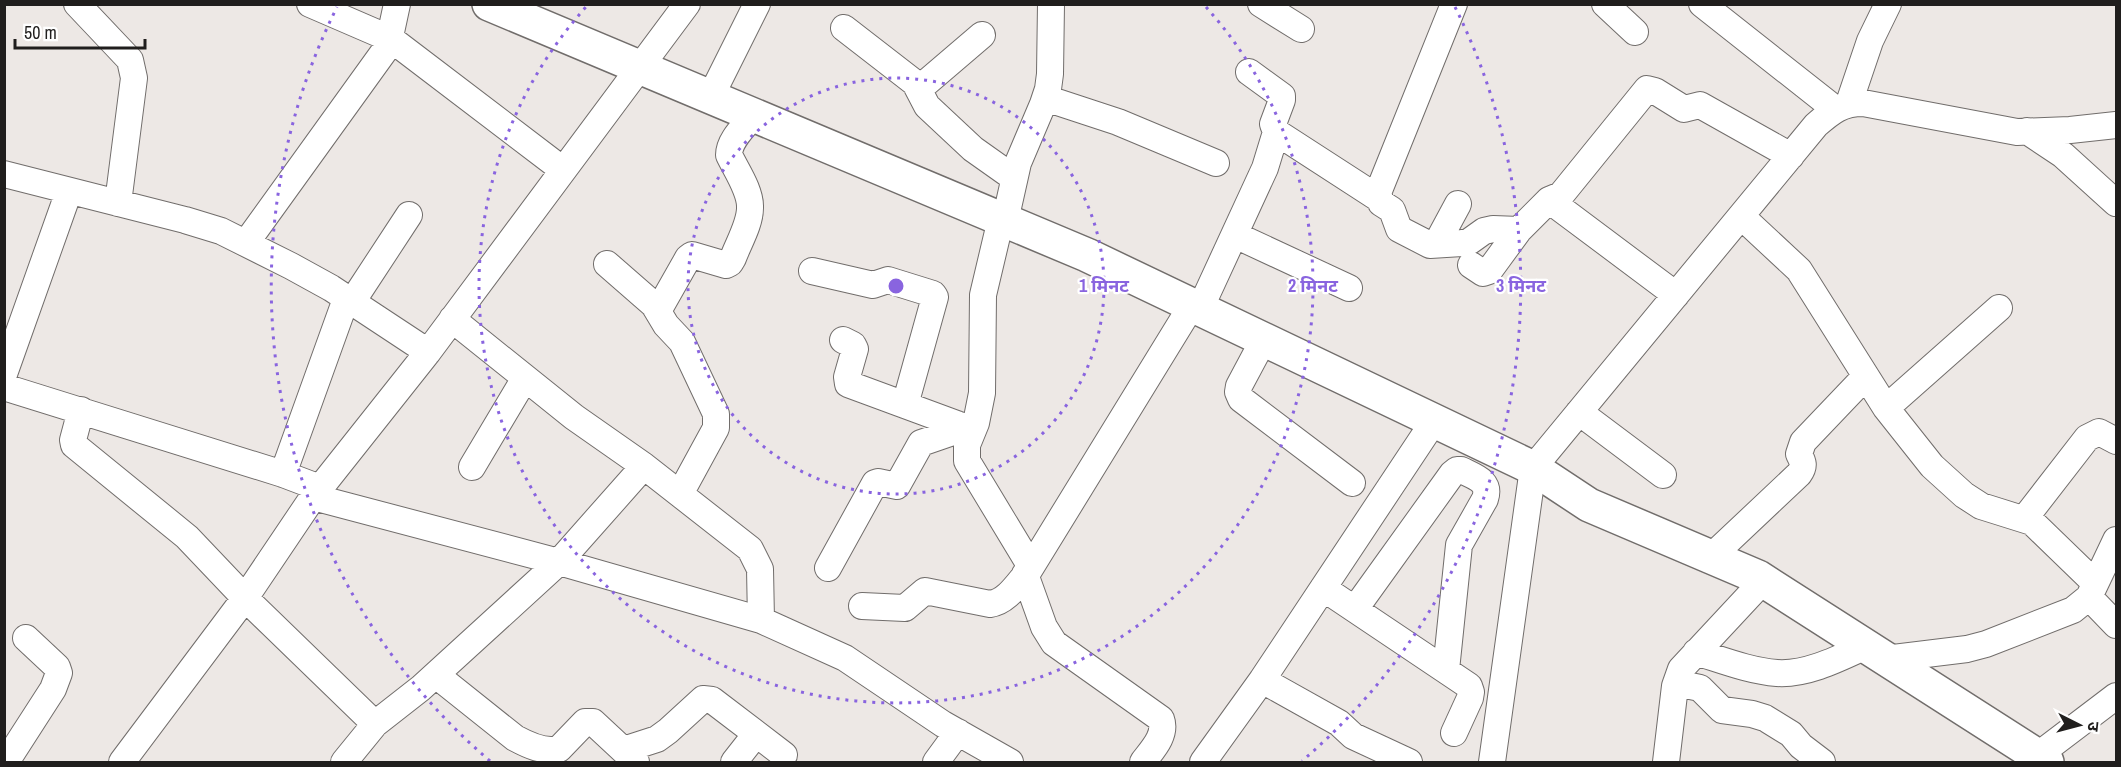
<svg xmlns="http://www.w3.org/2000/svg" width="2121" height="767" font-family="'Archivo Narrow','Noto Sans Devanagari',sans-serif">
  <rect width="100%" height="100%" fill="#ede8e5"/>
  <g fill="none" stroke-linecap="round" stroke-linejoin="round">
    <g stroke="#716d6b" stroke-width="28">
      <path id="minor" d="M77,4L130,60L134,78L118,203
        M310,4L391,39L563,170
        M1261,4L1301,29
        M1454,4L1378,193L1381,203L1392,210L1399,229L1430,245L1462,243L1470,241L1484,231L1493,229L1519,230L1549,200L1561,195L1647,89L1655,91L1684,109L1700,105L1791,156
        M1605,4L1635,32
        M1702,4L1835,109
        M844,28L915,83L927,106L973,149L1014,178
        M1249,72L1282,96V100L1273,124L1276,132L1378,198
        M920,88L982,35
        M710,98L757,4
        M1045,98L1118,122L1216,163
        M1849,103L1870,41L1888,4
        M2027,131L2063,155L2116,203
        M4,174L185,220L221,231L291,266L331,288L428,352
        M1549,200L1676,295
        M1741,216L1799,270L1886,408L1932,466L1964,495L1981,506L2032,522L2095,583
        M1001,219L983,295L982,393L976,423L967,445V461L1031,567
        M1005,221L1018,163L1043,104L1048,89L1050,74L1051,4
        M1235,235L1349,288
        M246,243L388,46L397,4
        M1437,243L1458,204
        M607,264L654,305L666,325L682,342L716,414V428L680,494
        M1471,265L1483,273L1489,271L1519,230
        M812,271L873,285L888,280L933,294L935,297L905,405
        M352,302L409,215
        M1200,309L1265,168L1276,132
        M658,311L688,258L692,255L726,265L730,263L733,258C739,242 750,224 750,208C751,191 736,170 729,155C729,140 744,127 753,116
        M452,319L574,417L644,466L750,549L760,569L761,620
        M1264,339L1239,386L1238,392L1241,399L1352,483
        M843,340L853,345L855,349L847,377L848,384L970,429
        M4,374L69,191
        M4,387L283,474L320,488
        M1886,408L1999,308
        M81,410L73,440L74,445L187,537L245,598L375,724
        M1579,412L1663,475
        M472,467L525,378
        M283,474L346,299
        M313,497L559,562L761,620L845,658L943,724L1010,762
        M2025,518L2087,438L2099,432L2116,441
        M1711,557L1799,474C1805,466 1803,462 1799,454L1803,442L1865,377
        M828,568L875,483L878,482L897,486L921,443L950,433L957,424
        M1025,574L1044,627L1054,643L1161,719C1167,735 1152,750 1143,762
        M1323,588L1469,686L1471,692L1470,698L1454,733
        M2089,597L2116,625
        M862,606L905,608L925,591L990,604C1007,602 1018,583 1028,572L1192,305
        M1355,609L1452,474L1457,470H1461C1475,477 1491,481 1485,499L1459,545L1446,670
        M1696,652C1722,660 1750,671 1777,673C1807,675 1840,658 1866,646
        M1885,659L1967,649L1986,644L2073,610L2089,597L2116,540
        M436,675L515,738C528,745 545,753 559,749L585,722H593L636,762
        M1262,680L1339,723L1353,736L1409,762
        M1676,683L1700,688L1722,710L1752,714L1765,718L1791,734L1801,746L1822,762
        M623,750L657,739L668,731L703,699L712,700L784,755
        M6,762L53,689L59,673L57,667L26,638
        M122,762L245,598L313,497L428,352L687,4
        M344,762L375,724L421,688L559,562L644,466
        M734,762L756,734
        M936,762L958,732
        M1203,762L1262,680L1434,421
        M1492,762L1533,468L1816,125C1832,111 1842,103 1863,103L2017,132L2070,130L2116,125
        M1666,762L1675,686L1681,669L1763,581
        M2029,762L2116,696"/>
    </g>
    <g stroke="#716d6b" stroke-width="36">
      <path id="major" d="M489,4L1087,255L1533,468L1589,505L1758,577L2047,762"/>
    </g>
    <use href="#minor" stroke="#fff" stroke-width="26"/>
    <use href="#major" stroke="#fff" stroke-width="33"/>
  </g>
  <g fill="none" stroke="#8964df" stroke-width="3" stroke-dasharray="3 6">
    <circle cx="896" cy="286" r="208"/>
    <path d="M1206 7A417 417 0 1 1 586 7"/>
    <path d="M490 761A625 625 0 0 1 337 7M1455 7A625 625 0 0 1 1302 761"/>
  </g>
  <circle cx="896" cy="286" r="9" fill="#8964df" stroke="#fff" stroke-width="3"/>
  <g font-size="18" text-anchor="middle" font-weight="bold" fill="#8964df" stroke="#fff" stroke-width="4.5" stroke-linejoin="round" paint-order="stroke">
    <text x="1104" y="292">1 मिनट</text>
    <text x="1313" y="292">2 मिनट</text>
    <text x="1521" y="292">3 मिनट</text>
  </g>
  <rect width="2121" height="767" fill="none" stroke="#201e1d" stroke-width="12"/>
  <g transform="translate(2079 725) rotate(96)" stroke="#ffffff" stroke-width="4.5" paint-order="stroke">
  <path d="M0-4.5L10 22L0 15L-10 22Z" fill="#201e1d"/>
  <text y="-9" font-size="16" font-weight="bold" text-anchor="middle" fill="#201e1d">उ</text>
  </g>
  <path d="M15 39v9h130v-9" fill="none" stroke="#201e1d" stroke-width="3"/>
  <text x="24" y="39" font-size="18" fill="#201e1d" stroke="#ffffff" stroke-width="4.5" paint-order="stroke">50 m</text>
</svg>
